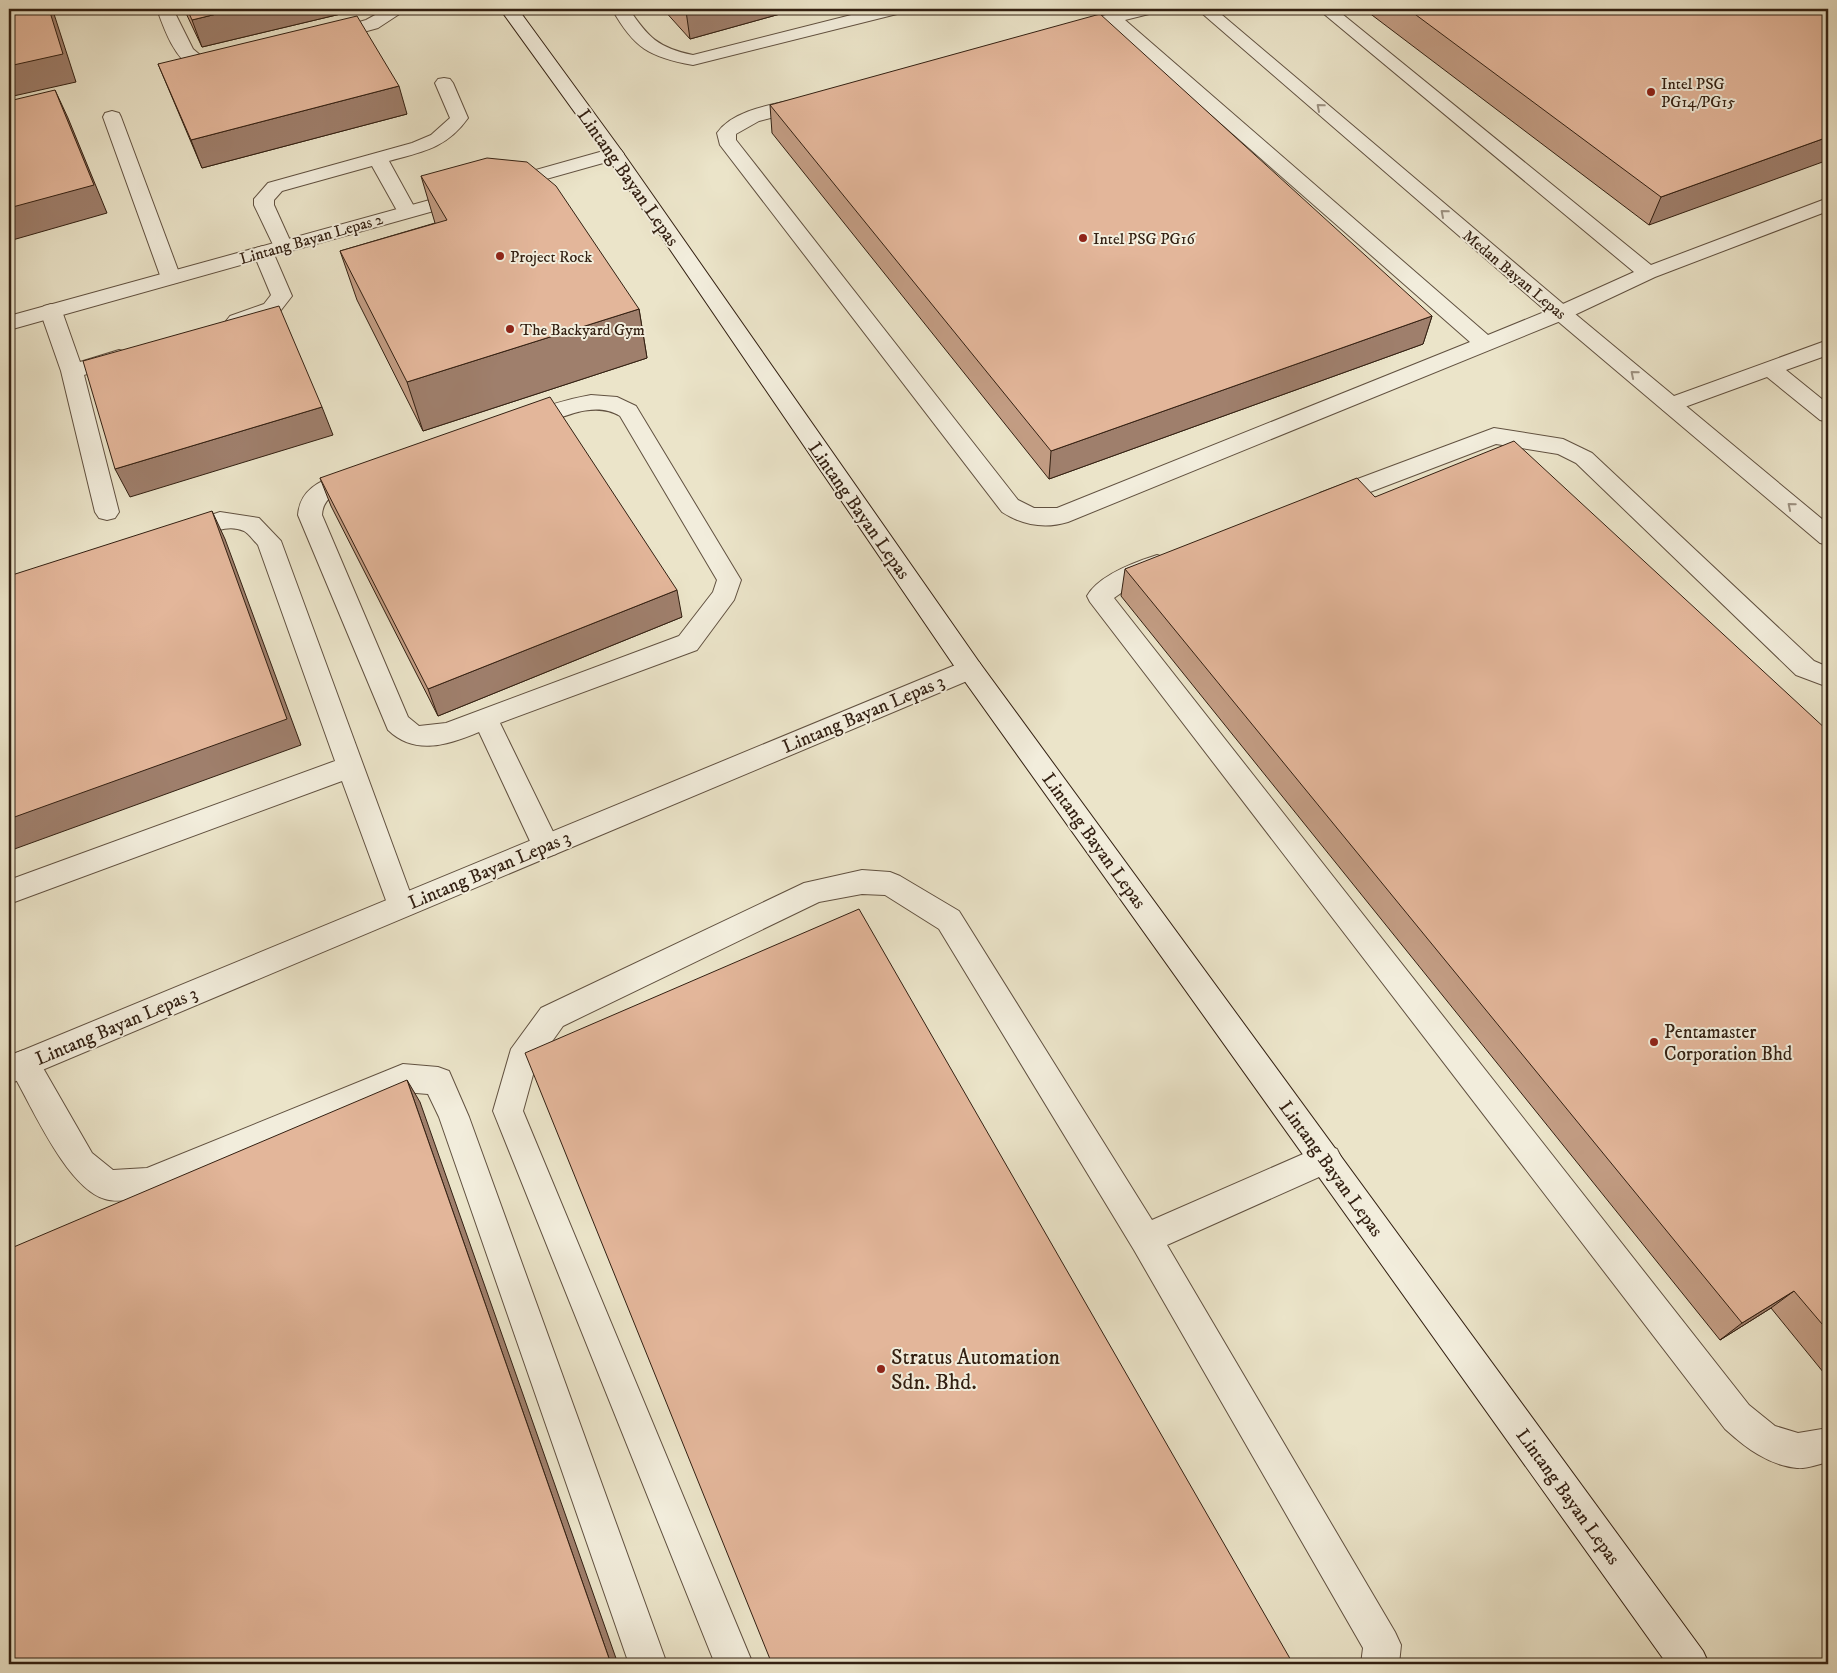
<svg xmlns="http://www.w3.org/2000/svg" width="1837" height="1673" font-family="'IM FELL DW Pica',serif">
  <rect width="100%" height="100%" fill="#ebe4c9"/>
  <filter id="stains"><feTurbulence type="fractalNoise" baseFrequency=".004" numOctaves="4"/><feColorMatrix values="0 0 0 0 .2 0 0 0 0 .09 0 0 0 0 .02 0 0 0 .5 -.17"/></filter>
  <radialGradient id="worn" r=".72"><stop offset=".6" stop-color="#630" stop-opacity="0"/><stop offset="1" stop-color="#630" stop-opacity=".3"/></radialGradient>
  <g fill="none" stroke-linecap="round" stroke-linejoin="round">
    <g stroke="#615140" stroke-width="2">
      <path id="lane" d="M157,9H173L193,49L206,60H231L234,64L231,68C222,70 205,74 196,70C175,60 164,29 157,9Z
        M386,9H407L378,28L327,42L321,41L318,37L321,33L366,20Z
        M612,9H629C648,37 658,48 693,55L875,9H904L901,13L693,65C649,57 634,48 612,9Z
        M1128,9H1155L1153,13L1125,20L1488,335L1554,308L1634,272L1318,9H1336L1651,265L1828,198V211L1655,277L1568,318L1068,522C1045,529 1022,525 1002,512L720,145L717,133C734,108 778,104 806,97L813,99L815,103L813,107L759,121L736,134V140L1018,500L1034,508H1057L1470,342L1109,25L1071,35L1065,34L1062,30L1065,26Z
        M444,78L450,79L453,83L468,118C447,148 422,152 389,161L417,212L414,216H400L372,166L282,191L274,200V205L293,247L290,251L283,253L276,251L254,205V199L268,183L412,143L431,135L450,118L435,83L438,79Z
        M112,111L119,113L121,117L181,278L178,282L171,284L164,282L161,278L103,117L105,113Z
        M263,246L270,248L273,252L292,296L278,314L237,328L230,326L226,321L230,316L264,304L271,295L253,252L256,248Z
        M51,304L58,306L62,311L80,362L119,350L127,352L130,357L127,362L84,375L119,512L115,518L107,520L99,518L95,512L61,371L40,311L44,306Z
        M1828,340V355L1786,370L1828,404V422L1820,420L1767,377L1671,412L1663,410L1660,405L1663,400Z
        M591,395L617,397L636,406L741,580L734,600L697,650L500,723L560,846L556,854L546,857L536,854L479,732C448,745 415,756 388,730L298,515C300,490 319,481 340,474C350,472 357,469 367,471L371,477L367,483C349,488 323,492 322,515L408,717L419,726L446,723L679,636L713,592L717,580L620,416C590,398 554,423 524,431L516,429L513,424C522,410 574,398 591,395Z
        M1494,428L1563,439L1592,453L1814,661L1828,667V687L1796,675L1576,463L1558,454L1496,444L1336,505L1328,507L1320,505L1316,499L1320,493Z
        M220,512L259,518L281,541L415,906L411,914L401,918L391,914L342,781L9,904V880L335,761L258,545C254,541 249,534 244,531C219,520 198,546 175,539L171,533L175,527Z
        M1157,555L1166,558L1169,564L1166,570L1141,579L1114,598L1749,1405L1775,1426L1798,1433L1828,1428V1462C1819,1464 1806,1469 1797,1468C1768,1465 1746,1448 1725,1429L1090,602L1087,596C1099,575 1135,562 1157,555Z
        M862,870L890,872L900,876L959,911L1152,1220L1326,1144L1337,1149L1342,1159L1337,1169L1167,1245L1395,1632L1401,1645L1399,1664H1361L1363,1648L1134,1250L939,929L885,895L862,894L819,902L563,1026L536,1064L523,1111L753,1664H715L493,1111L511,1049L541,1008L804,883Z
        M24,1050L35,1054L92,1153L113,1170L147,1168L403,1064L438,1067L449,1071L469,1117L667,1664H629L439,1117L428,1094L404,1092L147,1198C134,1199 117,1203 105,1199C67,1188 32,1107 13,1074L9,1064L13,1054Z"/>
    </g>
    <g stroke="#615140" stroke-width="2">
      <path id="street" d="M1197,9H1215L1568,308L1828,524V545L1820,543L1554,318Z
        M614,148L621,150L624,154L621,158L507,190L500,188L497,184L500,180Z
        M466,190L473,192L476,196L473,200L9,330V316Z
        M970,659L979,662L983,669L979,676L9,1084V1056Z"/>
    </g>
    <g stroke="#332012" stroke-width="2">
      <path id="secondary" d="M500,9H518L621,150L979,662L1703,1651L1709,1664H1667L961,676L607,157Z"/>
    </g>
    <use href="#lane" fill="#f2eddc" fill-rule="evenodd"/>
    <use href="#street" fill="#f2eddc" fill-rule="evenodd"/>
    <use href="#secondary" fill="#f2eddc" fill-rule="evenodd"/>
  </g>
  <path fill="#c39d84" stroke="#332012" d="M184,9H348L349,12L202,47Z
    M663,9H798L690,39Z
    M1364,9H1828L1649,225Z
    M158,64L407,114L202,168Z
    M770,105L1432,316L1423,344L1049,479L772,133Z
    M421,176L639,309L647,358L423,431L357,300L340,251L435,223Z
    M320,478L682,617L438,716L331,506Z
    M1375,497L1828,731V1378L1771,1308L1720,1340L1121,596L1125,569Z"/>
  <path fill="#9f7f6c" stroke="#332012" d="M49,9H52L54,14L76,82L9,97V66Z
    M237,9H348L349,12L202,47L192,20Z
    M696,9H798L690,39L686,11Z
    M399,86L407,114L202,168L191,140Z
    M55,90L68,118L107,213L9,241V208Z
    M1828,137V160L1649,225L1661,197Z
    M639,309L647,358L423,431L407,382Z
    M1432,316L1423,344L1049,479L1051,451Z
    M322,407L333,435L130,497L115,469Z
    M212,511L225,539L301,745L9,851V819Z
    M677,590L682,617L438,716L428,689Z
    M407,1080L420,1102L618,1664H611Z
    M1794,1291L1771,1308L1720,1340L1742,1323Z"/>
  <path fill="#e3b69a" stroke="#332012" d="M9,9H49L63,54L9,66Z
    M187,9H237L192,20Z
    M684,9H696L686,11Z
    M1408,9H1828V137L1661,197Z
    M1100,14L1432,316L1051,451L770,105Z
    M357,16L399,86L191,140L158,64Z
    M55,90L94,185L9,208V101Z
    M487,158L527,162L556,186L639,309L407,382L340,251L447,220L421,176Z
    M279,306L322,407L115,469L83,361Z
    M550,397L677,590L428,689L320,478Z
    M1514,441L1828,731V1331L1794,1291L1742,1323L1125,569L1357,478L1375,497Z
    M212,511L287,719L9,819V576Z
    M859,909L1292,1662L1288,1664H772L525,1053Z
    M407,1080L611,1664H9V1249Z"/>
  <defs><path id="oneway-chevron" d="M-2-3.5L2.5 0L-2 3.5" fill="none" stroke-width="1.6" stroke-linecap="round" stroke-linejoin="round" transform="scale(1.25)"/></defs>
  <g stroke="#9c9181">
    <use href="#oneway-chevron" transform="translate(1320 107) rotate(-139)"/>
    <use href="#oneway-chevron" transform="translate(1444 213) rotate(-139)"/>
    <use href="#oneway-chevron" transform="translate(1634 374) rotate(-140)"/>
    <use href="#oneway-chevron" transform="translate(1791 506) rotate(-140)"/>
  </g>
  <g fill="#8f2418" stroke="#f2eddc" stroke-width="2">
    <circle cx="1651" cy="92" r="5"/>
    <circle cx="1083" cy="238" r="5"/>
    <circle cx="500" cy="256" r="5"/>
    <circle cx="510" cy="329" r="5"/>
    <circle cx="1654" cy="1042" r="5"/>
    <circle cx="881" cy="1369" r="5"/>
  </g>
  <g text-anchor="middle" stroke-width="4" stroke-linejoin="round" paint-order="stroke">
    <g font-size="16" fill="#332012" stroke="#f2eddc" text-anchor="start">
      <text x="1661" y="89">Intel PSG<tspan x="1661" dy="18">PG14/PG15</tspan></text>
      <text x="1093" y="244">Intel PSG PG16</text>
      <text x="510" y="262">Project Rock</text>
      <text x="520" y="335">The Backyard Gym</text>
    </g>
    <g font-size="16" fill="#332012" stroke="#f2eddc">
      <text transform="translate(311 238) rotate(-16)" y="6">Lintang Bayan Lepas 2</text>
      <text transform="translate(1515 274) rotate(40)" y="6">Medan Bayan Lepas</text>
    </g>
    <g font-size="19" fill="#332012" stroke="#f2eddc">
      <text transform="translate(629 177) rotate(55)" y="7">Lintang Bayan Lepas</text>
      <text transform="translate(860 510) rotate(55)" y="7">Lintang Bayan Lepas</text>
      <text transform="translate(863 713) rotate(-23)" y="7">Lintang Bayan Lepas 3</text>
      <text transform="translate(1095 840) rotate(54)" y="7">Lintang Bayan Lepas</text>
      <text transform="translate(489 869) rotate(-23)" y="7">Lintang Bayan Lepas 3</text>
      <text transform="translate(116 1025) rotate(-23)" y="7">Lintang Bayan Lepas 3</text>
      <text transform="translate(1332 1168) rotate(54)" y="7">Lintang Bayan Lepas</text>
      <text transform="translate(1569 1496) rotate(54)" y="7">Lintang Bayan Lepas</text>
    </g>
    <g font-size="19" fill="#332012" stroke="#f2eddc" text-anchor="start">
      <text x="1664" y="1038">Pentamaster<tspan x="1664" dy="22">Corporation Bhd</tspan></text>
    </g>
    <g font-size="22" fill="#332012" stroke="#f2eddc" text-anchor="start">
      <text x="891" y="1364">Stratus Automation<tspan x="891" dy="25">Sdn. Bhd.</tspan></text>
    </g>
  </g>
  <rect width="1837" height="1673" fill="none" stroke="#ebe4c9" stroke-width="30"/>
  <rect x="10" y="10" width="1817" height="1653" fill="none" stroke="#332012" stroke-width="2.5"/>
  <rect x="15" y="15" width="1807" height="1643" fill="none" stroke="#332012"/>
  <rect width="100%" height="100%" filter="url(#stains)"/>
  <rect width="100%" height="100%" fill="url(#worn)"/>
</svg>
